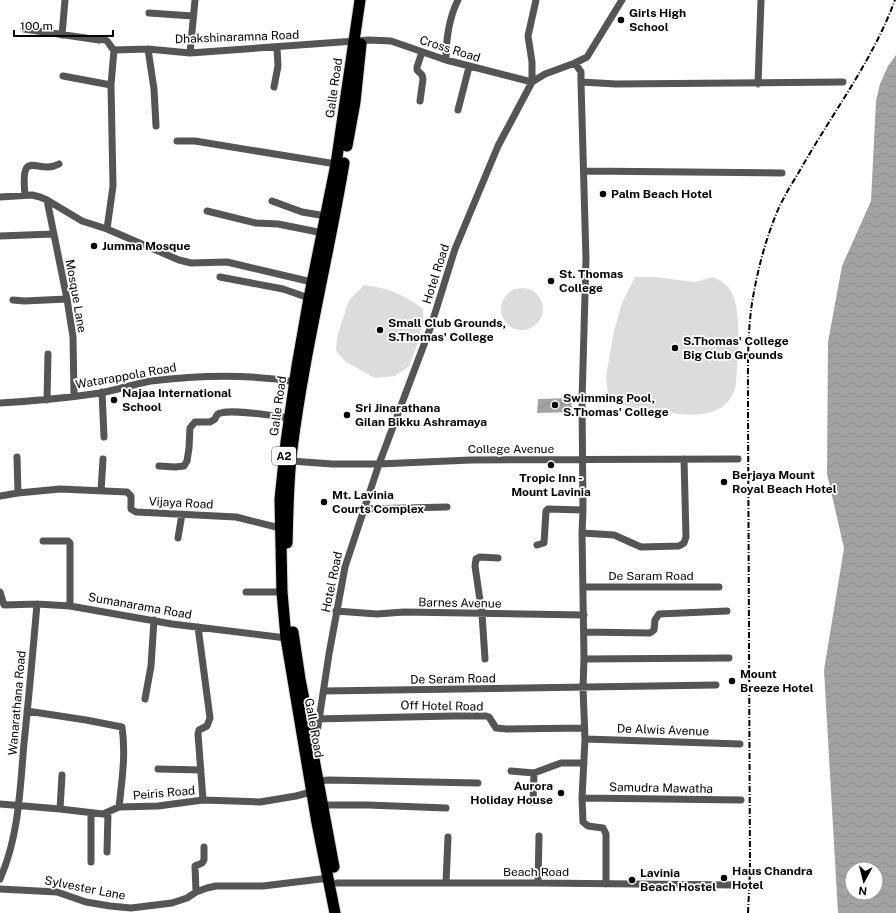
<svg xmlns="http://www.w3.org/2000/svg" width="896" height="913" font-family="'Public Sans',sans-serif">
  <defs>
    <pattern id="water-waves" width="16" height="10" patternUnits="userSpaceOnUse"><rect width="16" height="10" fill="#a3a3a3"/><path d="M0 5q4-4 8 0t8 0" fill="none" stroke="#8b8b8b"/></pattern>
  </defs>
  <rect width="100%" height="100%" fill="#fff"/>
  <path fill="#dcdcdc" d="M635,277H655L695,282L713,277C718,279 723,282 726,285C745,301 737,361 736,384C731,412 704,417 678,414C672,413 667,410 661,409C653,408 644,410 636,408C627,406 615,402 608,396L606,377L614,331L622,303Z
    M364,285C390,289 402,293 423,309V323L417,345L409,366L395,376L375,378L346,362L336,351L337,337L349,300Z
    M501 309a21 21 0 1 1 42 0a21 21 0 1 1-42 0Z"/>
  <path fill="url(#water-waves)" fill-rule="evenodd" d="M896,55V913H838L824,670L844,548L827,474L828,342L842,266L871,201L876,101L880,84L888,66ZM852,869H876V893H852Z
    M571,398L572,412L537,413L538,399Z"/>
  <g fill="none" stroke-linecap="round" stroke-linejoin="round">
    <g stroke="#dbdbdb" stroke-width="13">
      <path id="highway" d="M347,146L355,102L361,44
        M287,543C288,512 288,480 292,449C304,353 328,258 344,163
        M293,632L300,679L308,720L314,759L334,867
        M335,913L317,823L286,638L282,592L280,499L286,442L297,366L309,298L336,164L360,0"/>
    </g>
    <path stroke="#555" stroke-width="7" d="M149,13L193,16
      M24,29L99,40C110,38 107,44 114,50L148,49L190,53L369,40L391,41L446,60L532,82
      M62,35L65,0
      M148,49L154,89L156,126
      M190,53L195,0
      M446,60C446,41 449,18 458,0
      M575,63L581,72V82L586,259L582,401L583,510L582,533L584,659L583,688L585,739L582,798L583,822L588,826L603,828L606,834V884
      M63,76L111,85
      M532,82V62L528,36L536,0
      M581,82L616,84L843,82
      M758,84L761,0
      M274,87L278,66L277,48
      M420,101L423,79L422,75L417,70V67L422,52
      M458,110L469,67
      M177,141H195L336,164
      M585,171L782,173
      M25,195C20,145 38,176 59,164
      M0,197L32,195L40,197L47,200L82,221L107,229L179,260L191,263L227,262L316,283
      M47,200L67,299L73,337L74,396
      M272,201L302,212L326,216
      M207,211L256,223L278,224L323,233
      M107,229L113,186L111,85L114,50
      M0,236L53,234
      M220,277L283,289L309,298
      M13,300L24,301L67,299
      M102,392L104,437
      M47,400L48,354
      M0,403C34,401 67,398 100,393C117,390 134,384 151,381C200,375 249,374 297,382
      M17,457L18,493
      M287,459L291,461L332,464H379L471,460L738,459
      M159,466L175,467L184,466L187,461L189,448L190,428L195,422H210L215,419C216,416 218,413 221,413C235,409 273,416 289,418
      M101,491L103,459
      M0,496L18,493L60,489L127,492L131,496V509L136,512L236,517L280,528
      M363,509L447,507
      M582,533L614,535L641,547L679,546L684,543L686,537L684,459
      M178,538L182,514
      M43,541H68L70,543V606
      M537,545L544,543L546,511L548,509L583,510
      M583,587H719
      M0,592L4,605L37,604L70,606L172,624L286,638
      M246,592H282
      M336,611L377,614L404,612L584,615
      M198,627L210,718L207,726L199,730L198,734L203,800
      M584,632L650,633L654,630L655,620L659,614L727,611
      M485,659L482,614L475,566L476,559L480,557L498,558
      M584,659L729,658
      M324,691L716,685
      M145,699L151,666L154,620
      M27,711L86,720L122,727C126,754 122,780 119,807
      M314,719L453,716H486L489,717L496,728L507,729L584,728
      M585,739L740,744
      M315,746L329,654L345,567L379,464L431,326L455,249L498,146L532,82L545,74L575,63L587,57L622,0
      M158,769L201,770
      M511,771L534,773L561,763H584
      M318,781L329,780L478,783
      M582,798L741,800
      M533,802L534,773
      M0,804L60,809L103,814L119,807L158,806L203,800L260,802L296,796L311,792
      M322,805H368L446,808
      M60,809L62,775
      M91,813V862
      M107,852L108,813
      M0,879C19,836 20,789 24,743C29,697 33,650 37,604
      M337,883H538L735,885
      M446,883L448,837
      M538,883L539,836
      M0,889L57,892L86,902L110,906L131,908L172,903L187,898L196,892L207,888L216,886H263L329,878
      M196,892L195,866L202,863L204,860V847"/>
    <use href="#highway" stroke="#000" stroke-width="11"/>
    <path stroke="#000" stroke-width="2" stroke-dasharray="6 2 1 2" stroke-linecap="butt" d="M748,913L750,871L748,406C748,372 747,337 752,303C757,272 765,241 777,212C783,198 791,185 799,172C831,115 872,62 895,0"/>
  </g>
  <g fill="#000" stroke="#fff" stroke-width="1.5">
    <circle cx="621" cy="20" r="4"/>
    <circle cx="603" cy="194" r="4"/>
    <circle cx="94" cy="246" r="4"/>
    <circle cx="551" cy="281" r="4"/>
    <circle cx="380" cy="330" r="4"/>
    <circle cx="675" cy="348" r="4"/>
    <circle cx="114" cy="400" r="4"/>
    <circle cx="555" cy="405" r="4"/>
    <circle cx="347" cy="415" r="4"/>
    <circle cx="551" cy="465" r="4"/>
    <circle cx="724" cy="482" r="4"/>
    <circle cx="324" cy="502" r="4"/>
    <circle cx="732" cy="681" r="4"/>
    <circle cx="561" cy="793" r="4"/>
    <circle cx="724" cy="878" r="4"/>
    <circle cx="632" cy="880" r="4"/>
  </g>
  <g text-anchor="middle" stroke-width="3.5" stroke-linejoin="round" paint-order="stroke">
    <rect fill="#fff" stroke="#4c4c4c" stroke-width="1" x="272" y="447" width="24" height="18" rx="3"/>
    <g font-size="11" font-weight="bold" fill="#000">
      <text x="284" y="460">A2</text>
    </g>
    <g font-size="12" font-weight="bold" fill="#000" stroke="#fff" text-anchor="start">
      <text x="629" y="17">Girls High<tspan x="629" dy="14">School</tspan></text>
      <text x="611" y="198">Palm Beach Hotel</text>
      <text x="102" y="250">Jumma Mosque</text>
      <text x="559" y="278">St. Thomas<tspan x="559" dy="14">College</tspan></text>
      <text x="388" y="327">Small Club Grounds,<tspan x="388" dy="14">S.Thomas' College</tspan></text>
      <text x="683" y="345">S.Thomas' College<tspan x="683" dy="14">Big Club Grounds</tspan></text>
      <text x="122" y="397">Najaa International<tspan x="122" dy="14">School</tspan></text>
      <text x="563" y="402">Swimming Pool,<tspan x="563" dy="14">S.Thomas' College</tspan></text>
      <text x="355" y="412">Sri Jinarathana<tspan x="355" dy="14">Gilan Bikku Ashramaya</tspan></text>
      <text x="732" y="479">Berjaya Mount<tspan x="732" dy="14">Royal Beach Hotel</tspan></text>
      <text x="551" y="482" text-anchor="middle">Tropic Inn -<tspan x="551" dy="14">Mount Lavinia</tspan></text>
      <text x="332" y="499">Mt. Lavinia<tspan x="332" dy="14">Courts Complex</tspan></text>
      <text x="740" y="678">Mount<tspan x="740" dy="14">Breeze Hotel</tspan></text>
      <text x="553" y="790" text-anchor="end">Aurora<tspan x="553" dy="14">Holiday House</tspan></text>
      <text x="732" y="875">Haus Chandra<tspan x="732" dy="14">Hotel</tspan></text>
      <text x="640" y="877">Lavinia<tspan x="640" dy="14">Beach Hostel</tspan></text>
    </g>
    <g font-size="12" fill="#000" stroke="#fff">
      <text transform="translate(237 37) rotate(-2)" y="4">Dhakshinaramna Road</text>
      <text transform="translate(450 49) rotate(17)" y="4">Cross Road</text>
      <text transform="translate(334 88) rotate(-82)" y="4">Galle Road</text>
      <text transform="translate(436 274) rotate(-72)" y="4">Hotel Road</text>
      <text transform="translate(76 296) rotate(80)" y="4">Mosque Lane</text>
      <text transform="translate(126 376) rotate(-10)" y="4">Watarappola Road</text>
      <text transform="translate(278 406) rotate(-82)" y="4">Galle Road</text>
      <text x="511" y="453">College Avenue</text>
      <text transform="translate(181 503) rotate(3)" y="4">Vijaya Road</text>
      <text x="651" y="580">De Saram Road</text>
      <text transform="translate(332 582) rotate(-78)" y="4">Hotel Road</text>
      <text transform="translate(460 603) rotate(1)" y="4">Barnes Avenue</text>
      <text transform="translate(140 606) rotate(10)" y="4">Sumanarama Road</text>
      <text transform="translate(453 679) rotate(-1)" y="4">De Seram Road</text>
      <text transform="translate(17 703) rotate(-85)" y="4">Wanarathana Road</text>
      <text transform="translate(442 706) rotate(1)" y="4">Off Hotel Road</text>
      <text transform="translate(314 728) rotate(80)" y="4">Galle Road</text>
      <text transform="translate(663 730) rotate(2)" y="4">De Alwis Avenue</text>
      <text transform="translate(661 788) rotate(1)" y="4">Samudra Mawatha</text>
      <text transform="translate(164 793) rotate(-5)" y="4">Peiris Road</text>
      <text x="536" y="876">Beach Road</text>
      <text transform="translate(85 888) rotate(11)" y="4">Sylvester Lane</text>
    </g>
  </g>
  <g transform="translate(864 881) rotate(187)"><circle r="19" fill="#ffffff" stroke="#999999"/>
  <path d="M0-3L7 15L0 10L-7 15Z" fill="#000000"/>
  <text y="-6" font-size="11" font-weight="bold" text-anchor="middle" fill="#000000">N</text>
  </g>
  <path d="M14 30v6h99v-6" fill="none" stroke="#000000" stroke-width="2"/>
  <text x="20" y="30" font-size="12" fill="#000000" stroke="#ffffff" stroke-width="3" paint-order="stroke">100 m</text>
</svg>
